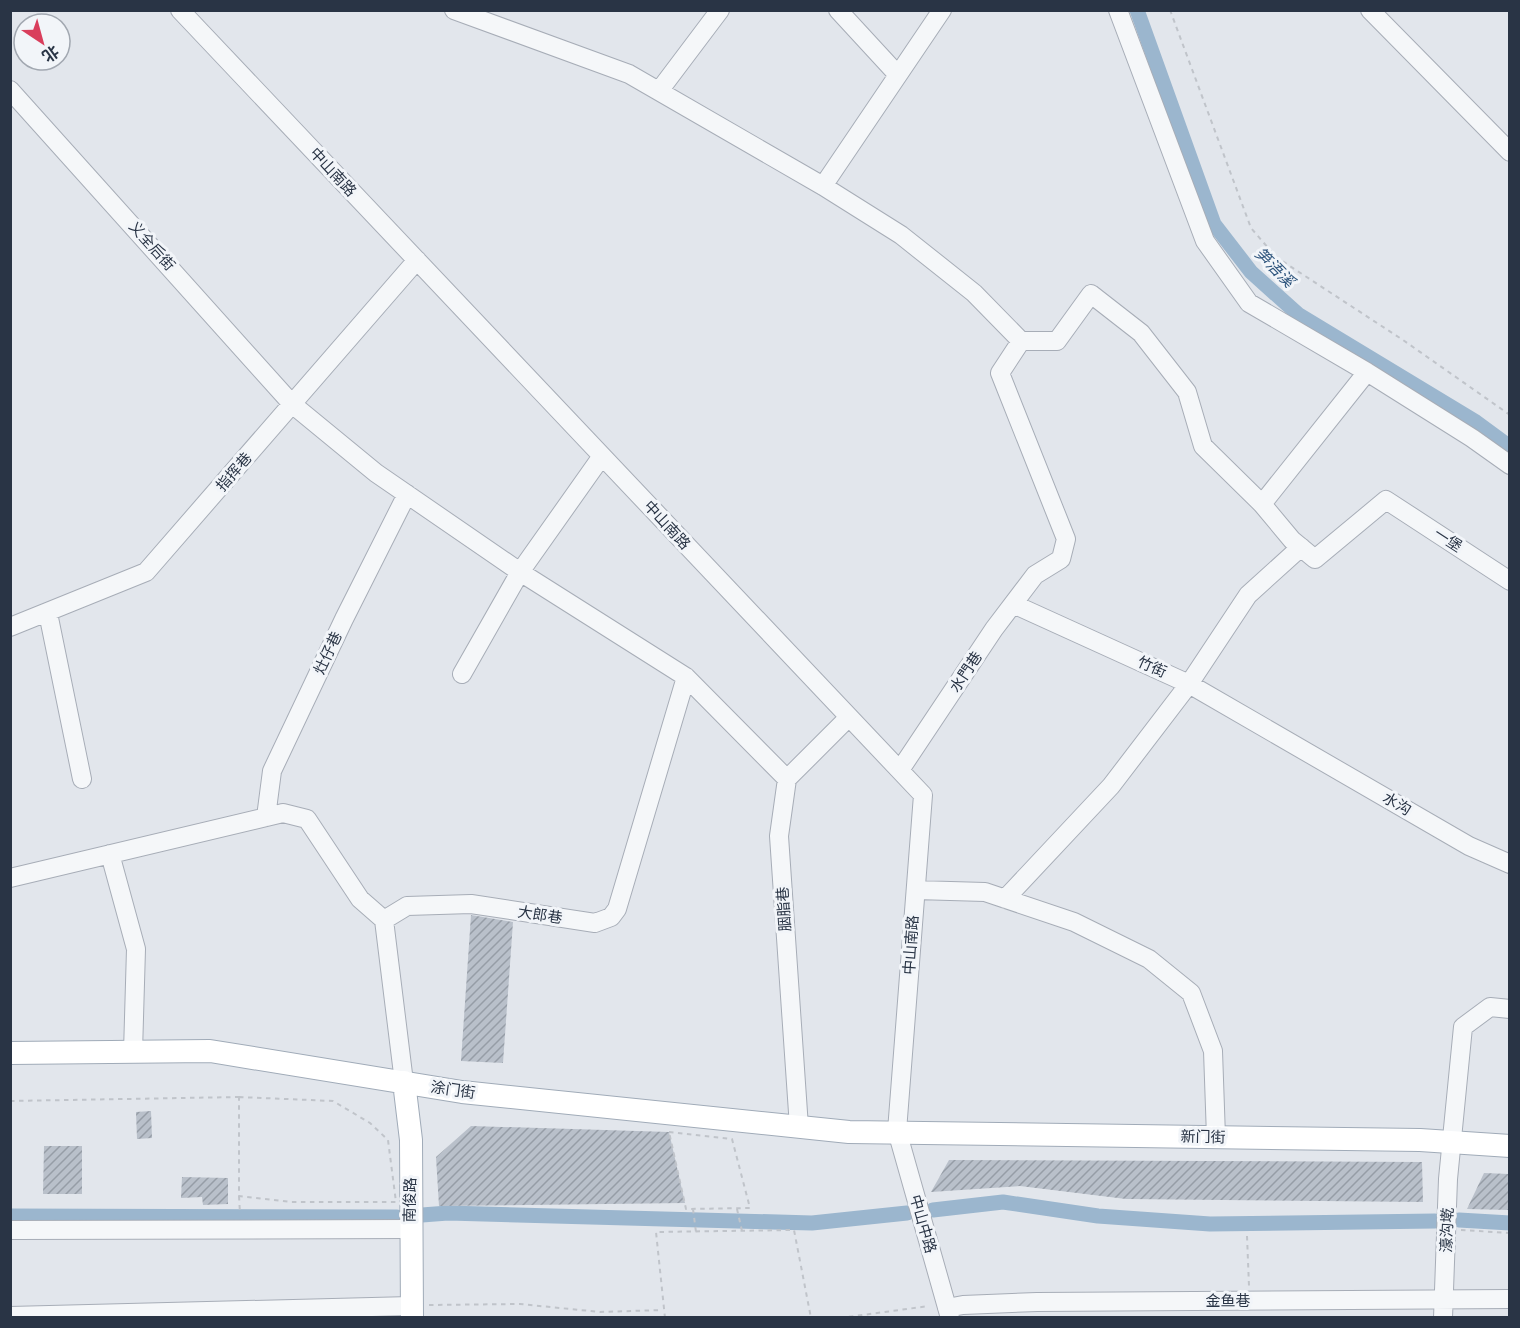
<svg xmlns="http://www.w3.org/2000/svg" width="1520" height="1328" font-family="'Fira Sans','Noto Sans SC',sans-serif">
  <defs>
    <pattern id="building-hatch" width="6" height="6" patternUnits="userSpaceOnUse" patternTransform="scale(1.5)"><rect width="6" height="6" fill="#b9c0ca"/><path d="M-1 1l2-2M0 6l6-6M5 7l2-2" fill="none" stroke="#969da6"/></pattern>
  </defs>
  <rect width="100%" height="100%" fill="#e2e6ec"/>
  <g fill="none" stroke-linecap="round" stroke-linejoin="round">
    <path stroke="#9bb6ce" stroke-width="15" d="M1137,10L1214,224L1251,272L1299,315L1476,422L1510,447
      M933,1210L1003,1202L1098,1216L1210,1224L1435,1221
      M422,1215L448,1213L812,1223L907,1213
      M10,1216L397,1217
      M1459,1220L1510,1223"/>
  </g>
  <path fill="url(#building-hatch)" d="M471,915L513,922L503,1063L461,1061Z
    M151,1111L152,1138L137,1139L136,1112Z
    M471,1126L669,1132L685,1203L439,1206L436,1157Z
    M44,1146H82V1194H43Z
    M949,1160L1422,1162L1423,1202L1126,1199L1020,1186L931,1192Z
    M1484,1173L1509,1174V1210L1467,1209Z
    M182,1177L228,1178V1204L203,1205L202,1197L181,1198Z"/>
  <g fill="none" stroke-linecap="round" stroke-linejoin="round">
    <g stroke="#a7adb7" stroke-width="20">
      <path id="minor" d="M180,10L923,795L897,1131L950,1318
        M454,10L629,74L823,186L901,235L974,293L1021,341L1000,373L1066,539L1061,559L1035,575L994,629L900,770
        M838,10L897,74
        M1118,10L1205,241L1249,303L1367,372L1472,438L1510,465
        M1370,10L1510,152
        M10,90L292,404L376,473L520,572L686,677L787,779
        M659,91L720,10
        M823,186L942,10
        M1021,341H1057L1091,294L1141,333L1187,392L1203,446L1262,504L1292,540L1315,559L1386,500L1510,581
        M1262,504L1367,372
        M1013,604L1189,684L1469,846L1510,864
        M48,613L82,779
        M10,627L146,572L417,260
        M462,674L520,572L602,456
        M266,817L272,771L344,619L407,494
        M110,854L136,949L133,1052
        M10,878L283,813L307,819L360,899L384,920
        M916,890L985,892L1074,922L1149,959L1191,993L1213,1051L1216,1137
        M1005,899L1111,786L1189,684L1248,595L1301,547
        M404,1082L384,920L407,906L471,904L595,923L611,917L617,909L686,677
        M799,1127L779,836L787,779L849,717
        M10,1230L410,1229
        M947,1308L963,1305L1037,1302L1510,1299
        M10,1316L411,1306
        M1443,1318L1448,1179L1463,1027L1490,1007L1510,1009"/>
    </g>
    <g stroke="#a0abb8" stroke-width="24">
      <path id="major" d="M10,1053L210,1051L462,1092L849,1132L1420,1140L1510,1146
        M404,1082L411,1140L412,1318"/>
    </g>
    <path stroke="#c0c4ca" stroke-width="2" stroke-dasharray="4.5 4.5" stroke-linecap="butt" d="M1170,10L1251,228L1276,257L1403,340L1510,415
      M239,1097L333,1101L370,1123L388,1140L396,1202H291L239,1196Z
      M10,1101L239,1097
      M669,1132L732,1139L750,1208L686,1209Z
      M239,1196L240,1214
      M693,1209L696,1232
      M737,1209L742,1231
      M1461,1230L1510,1233
      M1247,1236L1249,1286
      M429,1305L520,1304L600,1312L662,1310
      M665,1318L656,1232L794,1230L811,1318
      M840,1318L929,1306"/>
    <use href="#minor" stroke="#f5f7f9" stroke-width="18"/>
    <use href="#major" stroke="#fff" stroke-width="22"/>
  </g>
  <g text-anchor="middle" stroke-width="6" stroke-linejoin="round" paint-order="stroke">
    <g font-size="15" fill="#293445" stroke="#f2f5f9">
      <text transform="translate(333 172) rotate(47)" y="5">中山南路</text>
      <text transform="translate(152 246) rotate(48)" y="5">义全后街</text>
      <text transform="translate(234 472) rotate(-49)" y="5">指挥巷</text>
      <text transform="translate(667 525) rotate(47)" y="5">中山南路</text>
      <text transform="translate(1448 540) rotate(33)" y="5">一堡</text>
      <text transform="translate(328 653) rotate(-65)" y="5">灶仔巷</text>
      <text transform="translate(1152 667) rotate(24)" y="5">竹街</text>
      <text transform="translate(966 672) rotate(-56)" y="5">水門巷</text>
      <text transform="translate(1397 804) rotate(30)" y="5">水沟</text>
      <text transform="translate(784 909) rotate(-94)" y="5">胭脂巷</text>
      <text transform="translate(540 915) rotate(9)" y="5">大郎巷</text>
      <text transform="translate(911 945) rotate(-86)" y="5">中山南路</text>
      <text transform="translate(453 1090) rotate(8)" y="5">涂门街</text>
      <text transform="translate(1203 1137) rotate(1)" y="5">新门街</text>
      <text transform="translate(410 1200) rotate(-89)" y="5">南俊路</text>
      <text transform="translate(923 1224) rotate(74)" y="5">中山中路</text>
      <text transform="translate(1447 1230) rotate(-88)" y="5">濠沟墘</text>
      <text x="1228" y="1306">金鱼巷</text>
    </g>
    <g font-size="16" font-style="italic" fill="#2f557d" stroke="#f2f5f9">
      <text transform="translate(1275 267) rotate(45)" y="6">笋浯溪</text>
    </g>
  </g>
  <rect width="1520" height="1328" fill="none" stroke="#293445" stroke-width="24"/>
  <g transform="translate(42 42) rotate(144)"><circle r="28" fill="#f2f5f9" stroke="#a2a8b1" stroke-width="1.5"/>
  <path d="M0-4.5L10 22L0 15L-10 22Z" fill="#d93e5c"/>
  <text y="-9" font-size="16" font-weight="bold" text-anchor="middle" fill="#293445">北</text>
  </g>
</svg>
